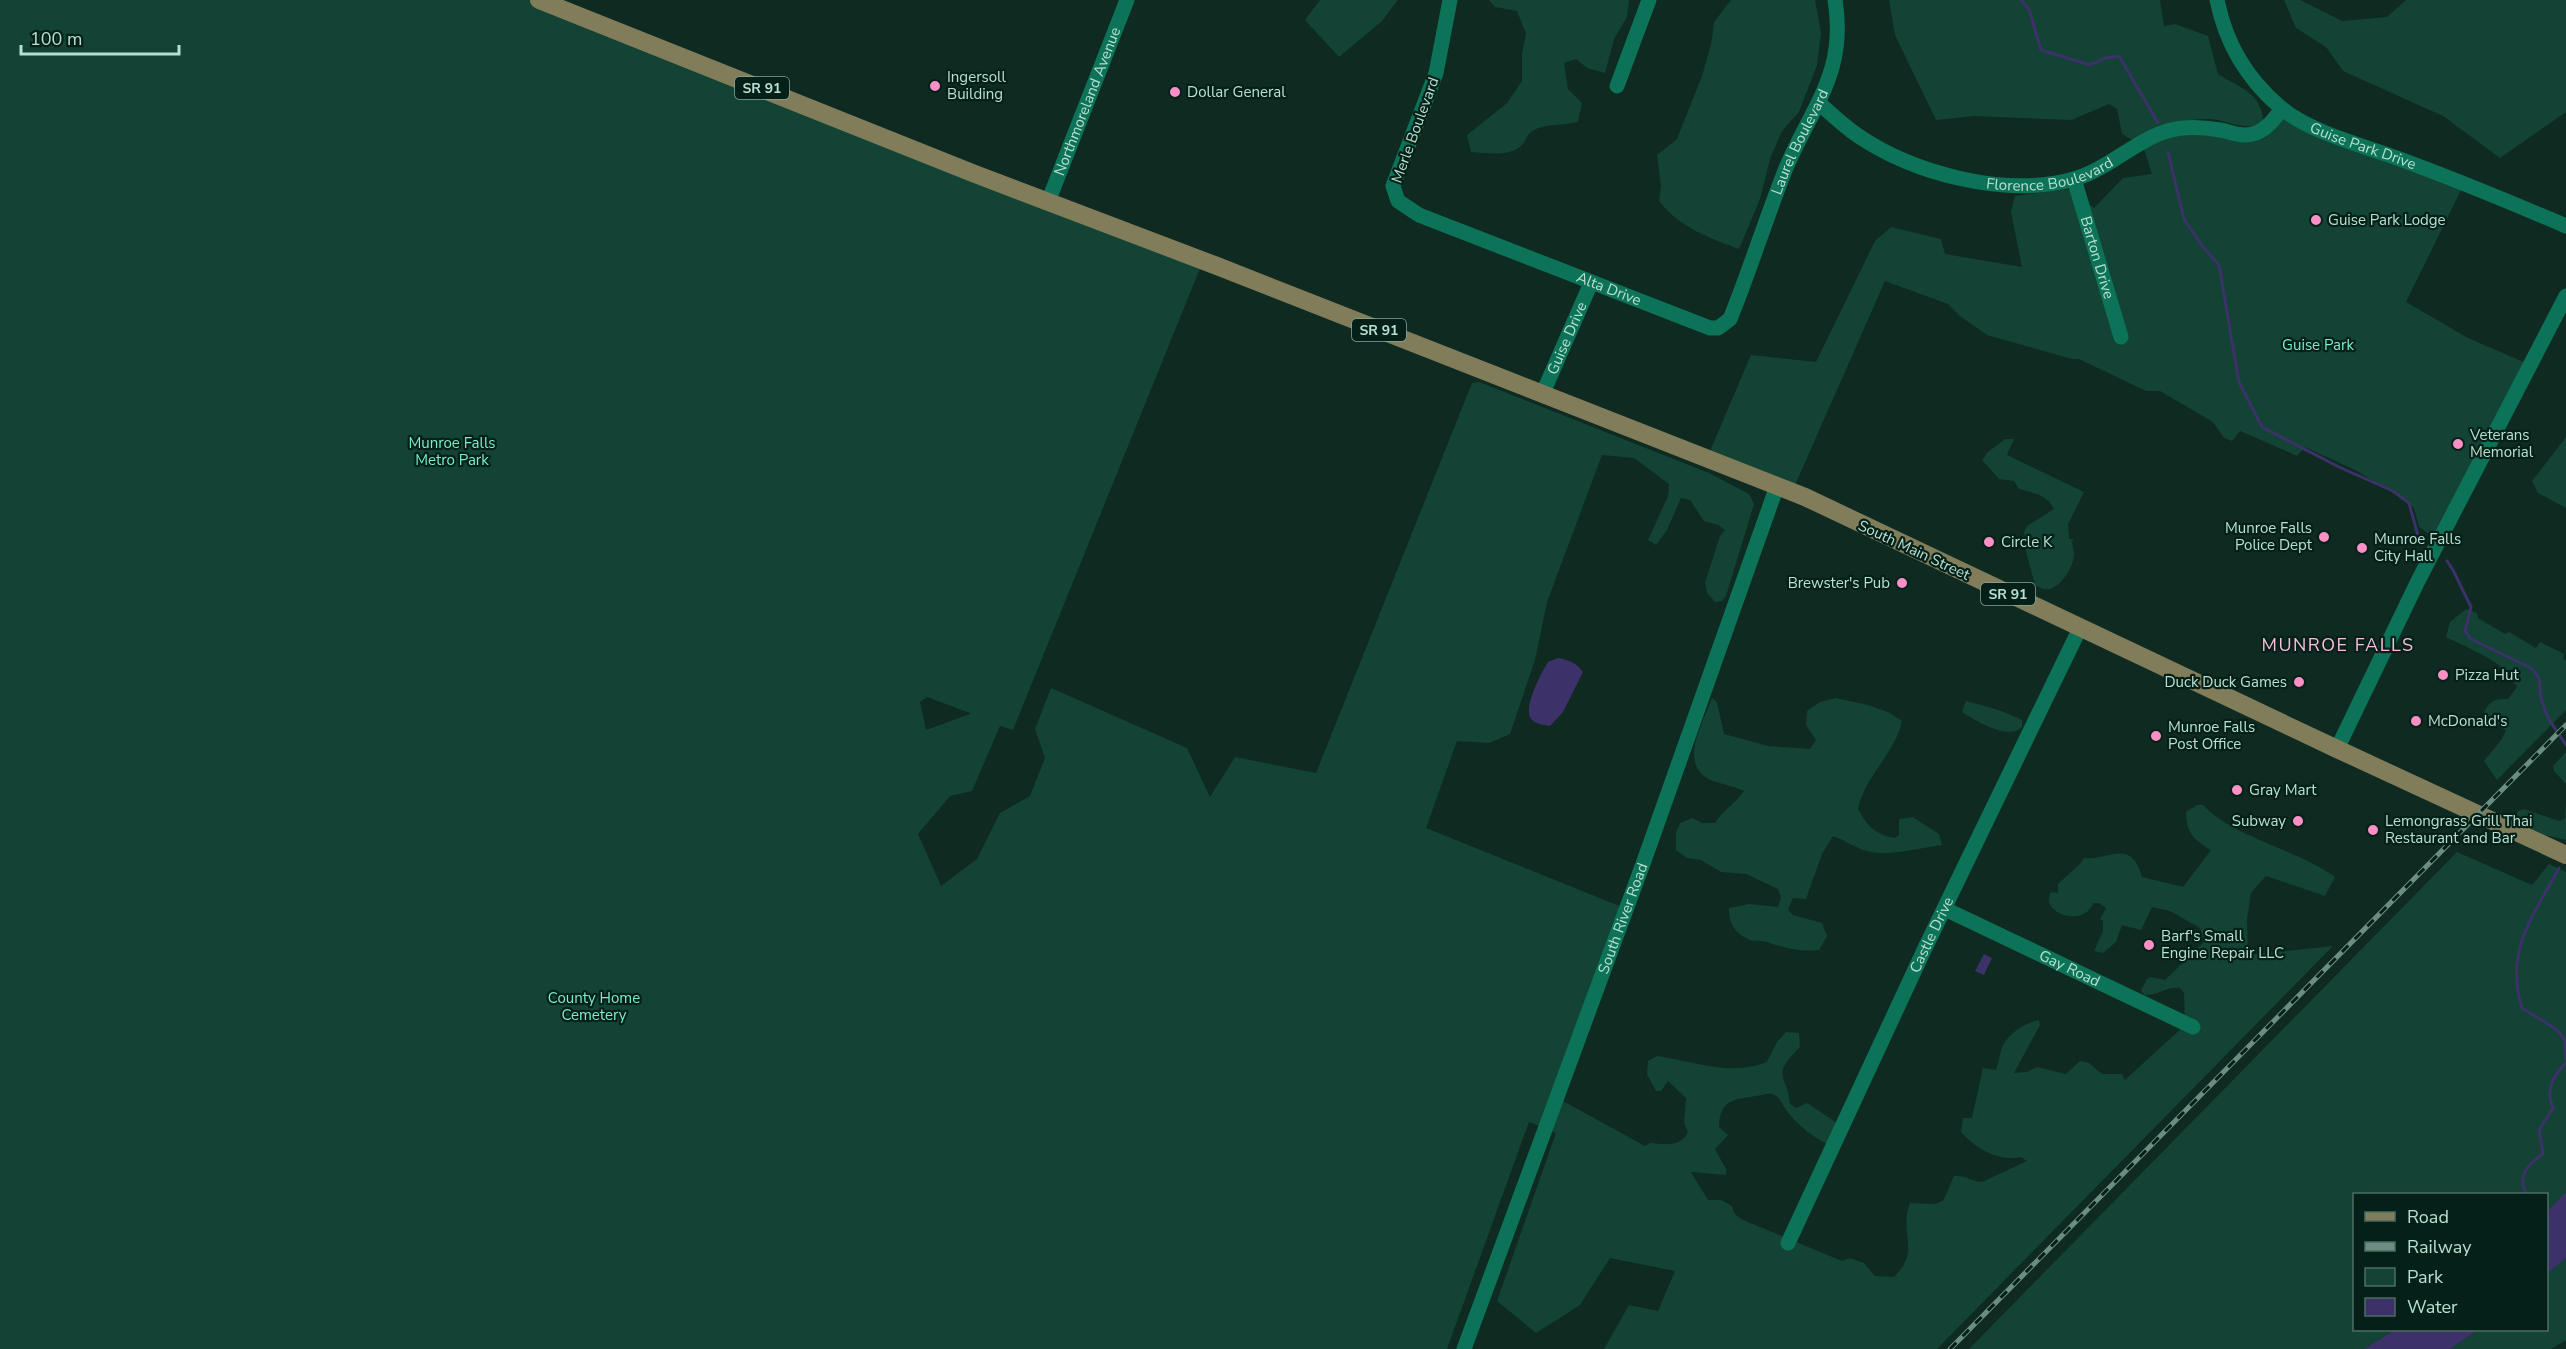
<svg xmlns="http://www.w3.org/2000/svg" width="2566" height="1349" font-family="'Nunito Sans',sans-serif">
  <rect width="100%" height="100%" fill="#0e2a21"/>
  <path fill="#134334" fill-rule="evenodd" d="M0,0H539L1203,261L1013,730L1000,726L972,791L950,796L918,834L941,886L977,859L1000,813L1030,796L1045,758L1035,729L1051,688L1187,748L1210,797L1235,757L1316,773L1472,383L1479,382L1709,473L1749,494L1754,504L1726,596L1722,601L1715,602L1707,593L1705,583L1720,536L1725,530L1718,525L1704,521L1690,500L1681,498L1667,530L1656,545L1648,540L1668,496L1669,484L1634,458L1602,455L1547,602L1535,660L1510,734L1489,743L1457,741L1426,828L1622,907L1552,1095L1645,1146L1650,1143C1665,1144 1680,1148 1688,1132L1684,1123L1686,1098L1668,1081L1661,1091H1656L1647,1074L1648,1061L1657,1056C1694,1061 1730,1077 1767,1062L1777,1042L1786,1032L1799,1033L1800,1047C1770,1077 1787,1073 1790,1104L1796,1108L1807,1103L1837,1123L1831,1142L1825,1143C1811,1136 1796,1123 1786,1110C1782,1104 1781,1099 1775,1095C1768,1092 1763,1095 1756,1096C1733,1100 1720,1099 1719,1127L1728,1135L1715,1149L1726,1169V1175L1691,1172L1708,1200H1721L1732,1206L1734,1213L1741,1219L1842,1261L1850,1258L1864,1263L1875,1276L1894,1277C1922,1249 1898,1234 1910,1203L1935,1204L1943,1201L1954,1176C1967,1175 1970,1181 1982,1182L2027,1161L2021,1157C1999,1162 1975,1148 1961,1132L1963,1118H1972L1983,1068L1996,1070C1999,1062 2000,1052 2003,1045C2009,1033 2027,1022 2039,1020L2040,1025L2014,1073L2027,1072L2037,1067L2066,1074L2080,1061L2089,1063L2102,1074H2122L2125,1080L2185,1025L2184,993L2180,988C2167,986 2157,996 2144,995L2141,990L2147,979L2151,977L2165,980L2204,942L2200,928L2170,911L2152,907L2141,930L2122,925L2116,942L2103,953L2094,951L2103,931V921L2100,919L2106,908L2099,903H2093C2086,927 2039,915 2051,892L2058,893V884L2080,864L2084,858C2109,861 2131,837 2142,877L2183,887L2211,850C2194,840 2186,833 2186,812L2197,805H2203C2234,838 2297,849 2335,877L2325,896L2266,876L2251,893L2247,919L2248,955L2333,946L1937,1349H1604L1629,1305L1658,1311L1675,1271L1610,1258L1580,1305L1536,1333L1497,1301L1556,1133L1529,1122L1447,1349H0ZM927,697L970,713V714L926,730L920,702Z
    M1320,0H1398L1382,21L1339,57L1305,20Z
    M1489,0H1629L1627,17L1614,39L1605,73L1587,68L1576,59L1564,63L1568,89L1582,103L1578,122C1564,126 1545,123 1532,131C1527,134 1526,142 1521,146C1509,157 1486,153 1471,152L1467,135L1507,103L1522,81V54L1526,34L1517,11L1495,7Z
    M1731,0H1815L1821,33L1817,65L1799,112L1782,131L1770,159L1760,199L1739,249C1709,238 1679,227 1659,201L1661,186L1657,155L1677,139L1702,76L1712,40L1714,22Z
    M1889,0H2160L2164,26L2175,24L2208,36L2218,74C2240,88 2263,93 2263,123C2243,132 2230,120 2209,119C2179,118 2160,128 2134,141L2122,134L2117,109L2109,104L2071,120L1974,116L1936,120L1895,35Z
    M2284,0H2300L2342,21L2387,17L2406,0H2566V112L2500,158L2443,116L2343,71L2326,47L2296,28Z
    M2282,109L2464,184L2406,302L2468,338L2526,363L2439,541L2419,527L2414,508L2409,503L2357,471L2305,447L2297,456L2240,431L2232,441L2224,438L2213,422L2160,391H2146L2079,359H2072L1987,335L1960,316L1948,304L1885,281L1792,492L1707,458L1751,355L1816,362L1875,241L1891,227L1941,239L1945,254L2022,267L2011,212L2015,196L2068,189L2094,208L2123,178L2152,174L2142,143L2161,133L2240,135Z
    M2566,437V508L2538,493L2532,481Z
    M2005,439H2014L2007,455L2084,492L2068,524L2069,539H2073C2071,546 2074,548 2074,554C2074,567 2059,592 2044,589C2041,589 2038,586 2035,585L2026,551L2027,546L2024,532L2027,526L2054,509C2047,494 2033,493 2019,489L2014,481L1999,479L1982,460L1988,452Z
    M2466,609L2477,613L2478,618L2505,634L2509,632L2536,648L2540,642L2564,654L2563,659L2566,660V710L2497,780L2484,761L2502,739L2506,730L2481,719C2488,703 2491,698 2508,699L2517,687C2507,662 2469,649 2446,637L2450,622Z
    M1712,698L1717,702L1724,734L1768,746L1810,749L1816,740L1806,725L1807,711L1820,702L1836,698L1868,705L1888,712L1902,721C1895,754 1865,775 1858,809C1867,826 1876,835 1895,838L1899,835V819L1913,817L1939,834L1942,845C1919,848 1889,857 1867,851C1856,848 1844,840 1833,836L1822,854L1806,899L1793,898L1788,910L1793,915L1822,923L1827,936L1819,950C1798,952 1785,948 1767,942C1761,940 1753,942 1748,939C1735,934 1728,921 1729,908L1749,904L1778,907L1781,898L1778,889L1746,874L1721,872L1701,860L1687,858L1676,850V832L1680,823L1692,818L1702,823H1715C1721,812 1736,803 1744,791C1734,786 1724,785 1713,781C1676,766 1703,724 1712,698Z
    M1966,701C1986,706 2004,711 2022,720V727C2009,741 1976,721 1962,712Z
    M2566,752V784L2554,771L2553,766Z
    M2566,799V840C2550,835 2524,834 2515,817L2518,811L2524,809L2559,821L2565,819Z
    M2457,852L2532,885L2549,864L2566,872V1192L2547,1211L2546,1194H2354V1330H2394L2364,1349H1969Z
    M2566,1258V1340L2551,1349H2450L2478,1330H2546L2547,1274Z"/>
  <path fill="#3c3269" d="M1558,658C1569,660 1577,663 1583,672L1563,712L1550,726C1544,725 1536,724 1532,720C1521,710 1542,672 1548,662Z
    M1984,954L1992,958L1984,975L1975,971Z
    M2566,1192V1258L2547,1274V1211Z
    M2394,1330H2478L2450,1349H2364Z"/>
  <g fill="none" stroke-linecap="round" stroke-linejoin="round">
    <path stroke="#3c3269" stroke-width="3" d="M2021,0L2029,9L2041,50L2090,65L2105,58L2119,56L2158,123
      M2168,152L2184,219L2203,247L2219,265L2239,382L2262,427L2339,467L2393,491L2409,503L2420,543
      M2447,561L2453,570L2471,607L2465,631L2471,639L2531,668L2539,678L2541,699L2548,718L2566,745
      M2559,868C2533,916 2504,952 2522,1008L2556,1029L2565,1040L2566,1059
      M2527,1194C2515,1178 2529,1163 2543,1154L2539,1130L2553,1108C2545,1090 2553,1075 2566,1063"/>
    <g stroke="#0c7258" stroke-width="15">
      <path id="s1" d="M1450,0L1436,73L1393,186L1398,201L1419,215L1710,328H1718L1730,319C1750,270 1766,218 1786,168C1812,106 1847,73 1835,0"/>
      <path id="s2" d="M2217,0C2226,44 2246,78 2280,107C2309,132 2361,145 2397,158C2454,179 2510,202 2566,226"/>
      <path d="M1617,86L1649,0"/>
      <path id="s3" d="M1819,103C1831,114 1844,126 1857,135C1914,174 2006,198 2074,179C2109,169 2138,138 2171,130C2187,126 2203,127 2220,130C2232,132 2243,138 2256,133C2267,129 2275,118 2282,109"/>
      <path id="s4" d="M2074,179L2121,337"/>
      <path id="s5" d="M1048,202L1127,0"/>
      <path id="s6" d="M1542,395L1591,283"/>
      <path d="M2337,749L2418,581L2566,296"/>
      <path id="s7" d="M1945,909L2193,1027"/>
      <path id="s8" d="M1788,1243L1925,948L2080,628"/>
      <path id="s9" d="M1464,1349L1644,861L1777,486"/>
    </g>
    <path stroke="#817d5a" stroke-width="18" d="M539,0L975,174L1217,266L1805,497L2337,749L2566,855"/>
    <g stroke="#6b8e81" stroke-width="5">
      <path id="rail" d="M1950,1349L2566,725"/>
    </g>
    <use href="#rail" stroke="#052018" stroke-width="3" stroke-dasharray="9" stroke-linecap="butt"/>
  </g>
  <g fill="#fb8fc6" stroke="#052018" stroke-width="2">
    <circle cx="935" cy="86" r="6"/>
    <circle cx="1175" cy="92" r="6"/>
    <circle cx="2316" cy="220" r="6"/>
    <circle cx="2458" cy="444" r="6"/>
    <circle cx="2324" cy="537" r="6"/>
    <circle cx="1989" cy="542" r="6"/>
    <circle cx="2362" cy="548" r="6"/>
    <circle cx="1902" cy="583" r="6"/>
    <circle cx="2443" cy="675" r="6"/>
    <circle cx="2299" cy="682" r="6"/>
    <circle cx="2416" cy="721" r="6"/>
    <circle cx="2156" cy="736" r="6"/>
    <circle cx="2237" cy="790" r="6"/>
    <circle cx="2298" cy="821" r="6"/>
    <circle cx="2373" cy="830" r="6"/>
    <circle cx="2149" cy="945" r="6"/>
  </g>
  <g text-anchor="middle" stroke-width="4.5" stroke-linejoin="round" paint-order="stroke">
    <g fill="#052018" stroke="#82a699" stroke-width="1.5">
      <rect x="735" y="77" width="54" height="22" rx="4.5"/>
      <rect x="1352" y="319" width="54" height="22" rx="4.5"/>
      <rect x="1981" y="583" width="54" height="22" rx="4.5"/>
    </g>
    <g font-size="14" font-weight="bold" fill="#b7e0d0">
      <text x="762" y="93">SR 91</text>
      <text x="1379" y="335">SR 91</text>
      <text x="2008" y="599">SR 91</text>
    </g>
    <g font-size="15" fill="#b7e0d0" stroke="#052018" text-anchor="start">
      <text x="947" y="82">Ingersoll<tspan x="947" dy="17">Building</tspan></text>
      <text x="1187" y="97">Dollar General</text>
      <text x="2328" y="225">Guise Park Lodge</text>
      <text x="2470" y="440">Veterans<tspan x="2470" dy="17">Memorial</tspan></text>
      <text x="2312" y="533" text-anchor="end">Munroe Falls<tspan x="2312" dy="17">Police Dept</tspan></text>
      <text x="2374" y="544">Munroe Falls<tspan x="2374" dy="17">City Hall</tspan></text>
      <text x="2001" y="547">Circle K</text>
      <text x="1890" y="588" text-anchor="end">Brewster's Pub</text>
      <text x="2455" y="680">Pizza Hut</text>
      <text x="2287" y="687" text-anchor="end">Duck Duck Games</text>
      <text x="2428" y="726">McDonald's</text>
      <text x="2168" y="732">Munroe Falls<tspan x="2168" dy="17">Post Office</tspan></text>
      <text x="2249" y="795">Gray Mart</text>
      <text x="2286" y="826" text-anchor="end">Subway</text>
      <text x="2385" y="826">Lemongrass Grill Thai<tspan x="2385" dy="17">Restaurant and Bar</tspan></text>
      <text x="2161" y="941">Barf's Small<tspan x="2161" dy="17">Engine Repair LLC</tspan></text>
    </g>
    <g font-size="15" fill="#b7e0d0" stroke="#052018">
      <text dy="5" stroke="none"><textPath href="#s5" startOffset="108">Northmoreland Avenue</textPath></text>
      <text transform="translate(1415 130) rotate(-70)" y="5">Merle Boulevard</text>
      <text dy="5" stroke="none"><textPath href="#s1" startOffset="762">Laurel Boulevard</textPath></text>
      <text dy="5" stroke="none"><textPath href="#s2" startOffset="219">Guise Park Drive</textPath></text>
      <text dy="5" stroke="none"><textPath href="#s3" startOffset="254">Florence Boulevard</textPath></text>
      <text dy="5" stroke="none"><textPath href="#s4" startOffset="82">Barton Drive</textPath></text>
      <text dy="5" stroke="none"><textPath href="#s1" startOffset="440">Alta Drive</textPath></text>
      <text dy="5" stroke="none"><textPath href="#s6" startOffset="62">Guise Drive</textPath></text>
      <text transform="translate(1914 550) rotate(25)" y="5">South Main Street</text>
      <text dy="5" stroke="none"><textPath href="#s9" startOffset="459">South River Road</textPath></text>
      <text dy="5" stroke="none"><textPath href="#s8" startOffset="340">Castle Drive</textPath></text>
      <text dy="5" stroke="none"><textPath href="#s7" startOffset="138">Gay Road</textPath></text>
    </g>
    <g font-size="15" fill="#78f0c8" stroke="#052018">
      <text x="2318" y="350">Guise Park</text>
      <text x="452" y="448">Munroe Falls<tspan x="452" dy="17">Metro Park</tspan></text>
      <text x="594" y="1003">County Home<tspan x="594" dy="17">Cemetery</tspan></text>
    </g>
    <g font-size="18" letter-spacing="1.5" fill="#fbbdda" stroke="#052018">
      <text x="2338" y="651">MUNROE FALLS</text>
    </g>
  </g>
  <rect x="2353" y="1193" width="195" height="138" fill="#052018" stroke="#4c6d62" stroke-width="1.5"/>
  <rect x="2365" y="1212" width="30" height="9" fill="#817d5a" stroke="#4c6d62" stroke-width="1.5"/>
  <text x="2407" y="1223" font-size="18" fill="#b7e0d0">Road</text>
  <rect x="2365" y="1242" width="30" height="9" fill="#6b8e81" stroke="#4c6d62" stroke-width="1.5"/>
  <text x="2407" y="1253" font-size="18" fill="#b7e0d0">Railway</text>
  <rect x="2365" y="1268" width="30" height="18" fill="#134334" stroke="#4c6d62" stroke-width="1.5"/>
  <text x="2407" y="1283" font-size="18" fill="#b7e0d0">Park</text>
  <rect x="2365" y="1298" width="30" height="18" fill="#3c3269" stroke="#4c6d62" stroke-width="1.5"/>
  <text x="2407" y="1313" font-size="18" fill="#b7e0d0">Water</text>
  <path d="M21 45v9h158v-9" fill="none" stroke="#b7e0d0" stroke-width="3"/>
  <text x="30" y="45" font-size="18" fill="#b7e0d0" stroke="#052018" stroke-width="4.5" paint-order="stroke">100 m</text>
</svg>
